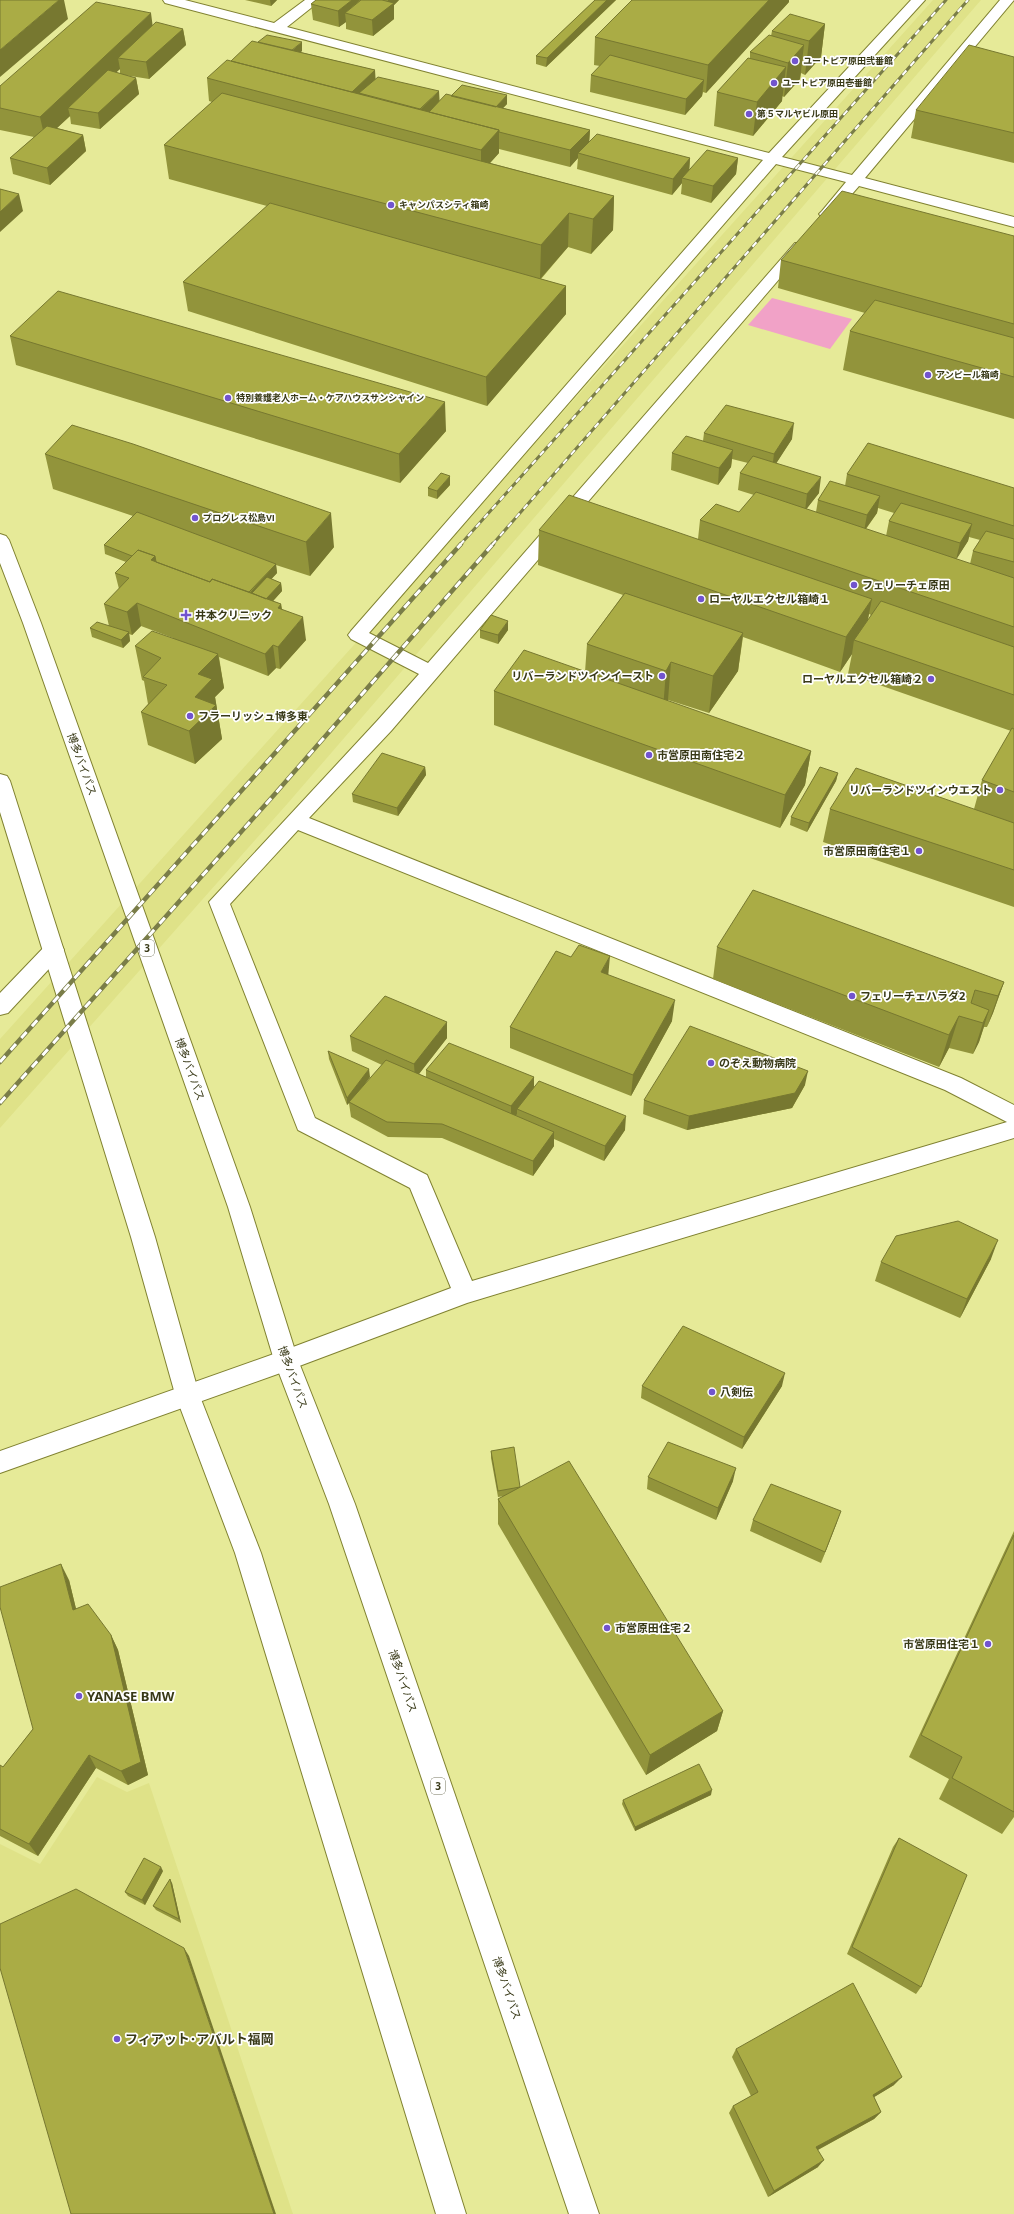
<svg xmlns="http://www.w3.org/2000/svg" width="1014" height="2214" font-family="'Noto Sans','Noto Sans JP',sans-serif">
  <rect width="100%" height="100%" fill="#e6ea98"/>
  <path fill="#dfe288" d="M933,0H981L288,803L0,1128V1039Z
    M97,1777L127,1792L149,1783L293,2214H0V1844L40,1864Z"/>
  <path fill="#f1a2c7" d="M772,298L852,319L830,349L748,325Z"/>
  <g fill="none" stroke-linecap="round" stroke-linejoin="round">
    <g stroke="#808231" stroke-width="2">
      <path id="minor" d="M163,0H185L274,23L305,0H321L287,27L769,153L911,0H925L782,157L852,175L1000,0H1014L865,178L1014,217V227L859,186L832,217H822L819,214L822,211L846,182L776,164L369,633L428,663L795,243H805L808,246L805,249L391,731L309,818L961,1078L1014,1105V1138L467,1303L286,1371L0,1473V1451L285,1350L451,1288L410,1188L298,1130L209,902L377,721L419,674L351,639L348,635L351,631L763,160L165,3ZM298,830L945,1090L1007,1122L472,1281L427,1175L315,1118L230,904Z
        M54,942L61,944L64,950L61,956L8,1013L0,1015V993L47,944Z"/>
    </g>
    <g stroke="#808231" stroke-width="2">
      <path id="highway" d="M0,534L6,536L9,540L41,623L250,1207L298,1360L355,1504L599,2214H569L329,1504L274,1360L228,1207L23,623L0,563Z
        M0,774L7,776L10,781L155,1237L199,1394L261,1553L466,2214H436L235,1553L175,1394L131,1237L0,812Z"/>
    </g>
    <use href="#minor" fill="#fff" fill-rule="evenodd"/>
    <use href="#highway" fill="#fff" fill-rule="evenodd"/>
    <g stroke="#7a7d48" stroke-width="3">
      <path id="rail-far1" d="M460,545L946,0
        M492,545L968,0"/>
    </g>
    <g stroke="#7a7d48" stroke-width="4.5">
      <path id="rail" d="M0,1062L461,544
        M0,1103L274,795L493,544"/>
    </g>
    <use href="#rail-far1" stroke="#fff" stroke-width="2" stroke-dasharray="6" stroke-linecap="butt"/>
    <use href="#rail" stroke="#fff" stroke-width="3" stroke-dasharray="8" stroke-linecap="butt"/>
  </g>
  <path fill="#92943b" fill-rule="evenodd" d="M245,0H277L271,6Z
    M316,0H399L394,5V19L373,36L346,29V22L339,27L313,20L311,4Z
    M595,0H616L546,67L536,64V56Z
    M789,2L706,93L703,92L702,96L685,115L590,92L591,75L600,66L594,65L595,37Z
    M825,24L821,57L805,75L801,73L800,79L784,97L782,96V101L753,136L714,126L717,92L750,59V52L771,36L772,31Z
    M153,25L183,29L186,45L149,79L124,75L136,78L139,94L100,129L71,124L70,116L57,128L83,135L86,151L50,185L13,174L10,158L34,137L0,130V86ZM120,69V74L116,72Z
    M302,51L300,52L375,70V79L439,101L451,96L507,104L503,108L590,130L589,141L690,158L689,170L738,158L736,174L711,203L681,194L682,183L672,195L577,169L578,158L570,167L499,149V153L490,163L614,196L613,230L591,254L568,247L541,279L566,286V314L487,406L188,311L183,282L267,206L169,179L164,145L212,102L209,101L207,78L231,61Z
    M1014,57V163L911,138L916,110Z
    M1014,236V419L843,370L850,331L865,313L778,288L781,260Z
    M10,336L446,431L400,483L16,365Z
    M704,433L792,439L776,463L819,493L806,509L816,512L818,500L845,486L847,474L1014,488V907L823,842L830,809H974L982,780L1011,731L848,674L852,654L840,672L743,637L738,671L709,713L668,700L667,701L811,751L805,785L780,828L494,725V691L585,672L587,644L623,595L538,565L539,530L698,539L700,520L739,512L754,495L738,490L740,473L748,463L732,459L731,467L718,485L671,470L672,453L703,441ZM878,508L894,513L889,521L886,536L866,529L877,513ZM969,537L980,540L973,551L970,564L956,559L968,541ZM869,614L871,615L868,620Z
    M45,454L334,547L310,576L276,565L277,573L271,579L281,583L282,591L273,601L281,604L282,609L306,640L280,669L276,668L268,676L219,657L224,688L215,697L222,739L195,764L148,745L141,712L148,704L144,681L142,680L135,646L173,638L141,626L132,635L129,634L130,641L123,648L92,637L90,628L109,626L104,604L119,589L115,573L126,562L105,554L104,545L133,516L53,489Z
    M450,485L437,499L428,496V488Z
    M480,630H508L498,644L480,638Z
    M425,767L426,775L398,816L353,802L352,794Z
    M838,773L836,781L807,832L790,825L791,817Z
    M717,947L1004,982L993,1013L987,1027H984L979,1042L973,1054L949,1048L939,1067L713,979Z
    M608,975L672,1021L631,1096L510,1048V1027Z
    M350,1036L447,1038L419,1074L426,1077V1070L534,1077V1088L625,1130L604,1161L554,1139V1146L533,1176L442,1138L388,1137L351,1117L349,1103L347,1105L329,1059L328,1051L370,1077L362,1088L382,1065L352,1051Z
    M805,1085L792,1108L687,1130L643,1114L644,1100Z
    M991,1259L960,1318L875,1281L881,1262Z
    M642,1386H782L742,1449L641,1398Z
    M491,1451L520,1487L723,1711L717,1731L646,1775L498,1524V1499L505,1496L498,1497L491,1458Z
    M648,1477L733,1481L716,1520L647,1489Z
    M753,1520L837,1522L821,1563L750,1531Z
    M1014,1531V1817L1002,1834L939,1799L949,1779L909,1757Z
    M69,1580L76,1609L111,1635L118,1650L148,1775L128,1785L96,1768L38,1856L0,1836V1765L3,1767L33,1729Z
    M711,1795L635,1831L622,1804L623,1800Z
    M899,1838L921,1987L916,1994L847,1954L893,1847Z
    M163,1871L145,1905L128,1896L125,1892Z
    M172,1883L181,1923L156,1910L153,1906Z
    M736,2049L894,2085L874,2097L881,2112L874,2119L818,2150V2167L768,2197L729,2113L733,2106L751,2096L732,2057Z"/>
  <path fill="#777830" d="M59,0H64L68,19L0,77V50Z
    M270,0H277L271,6Z
    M352,0H360L345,13L346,22L339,27L338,11Z
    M388,0H399L394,5V19L373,36L372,20L388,7Z
    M607,0H616L546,67L547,58Z
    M769,0H789V2L706,93L708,65Z
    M151,13L154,36L118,58L120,69L77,109L68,108L70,116L45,139L40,117Z
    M825,24L821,57L805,75L809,41Z
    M183,29L186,45L149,79L146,62Z
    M302,42V51L291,61L290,52Z
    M804,45L800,79L784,97L788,63Z
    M786,67L782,101L753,136L757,102Z
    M375,70L376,86L365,97L351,93Z
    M136,78L139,94L100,129L98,113Z
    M704,80L702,96L685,115L686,99Z
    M439,91L440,108L432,115L419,111Z
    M507,95V104L494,117V109Z
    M499,130V153L481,173V150Z
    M590,130L589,146L578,153V158L570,167V150Z
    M83,135L86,151L50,185L47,168Z
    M690,158L689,175L682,178V183L672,195L673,179Z
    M738,158L736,174L711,203L713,186Z
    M19,194L23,211L0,232V212Z
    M614,196L613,230L591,254L593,219Z
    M569,213L568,247L540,279L541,245Z
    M566,286V314L487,406L486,377Z
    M445,402L446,431L400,483L399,454Z
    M794,423L792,439L772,470L774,454Z
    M733,450L731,467L718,485L719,468Z
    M450,476V485L437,499V491Z
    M821,477L819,493L805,511L807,494Z
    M880,496L877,513L864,531L867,515Z
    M331,513L334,547L310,576L306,542Z
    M972,524L968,541L956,560L960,543Z
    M155,556L159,579L151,560Z
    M276,564L277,573L254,598L244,599Z
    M281,583L282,591L265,610L264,601Z
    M872,599L865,633L854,640L852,654L840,672L846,637Z
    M137,603L141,626L132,635L127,612Z
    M281,604L284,627L278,608Z
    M303,617L306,640L280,669L278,647Z
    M508,621V630L498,644V635Z
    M129,632L130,641L123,648L121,640Z
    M743,633L738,671L709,713L713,676Z
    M273,645L276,668L268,676L265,654Z
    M218,654L224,688L215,697L222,739L195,764L189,731L198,674Z
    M671,662L668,700L663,709L666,671Z
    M811,751L805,785L780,828L785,795Z
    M425,767L426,775L398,816L397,808Z
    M838,773L836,781L807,832L809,823Z
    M610,956L608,978L601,972Z
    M1004,982L993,1013L987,1027L998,996Z
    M675,1000L672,1021L631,1096L633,1075Z
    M989,1010L979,1042L973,1054L983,1023Z
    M959,1016L949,1048L939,1067L949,1035Z
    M447,1022V1038L415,1079L414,1064Z
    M369,1069L370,1077L350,1103L349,1102V1103L347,1105V1098Z
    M808,1071L805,1085L792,1108L687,1130L689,1116Z
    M534,1077V1092L517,1109V1114L511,1121V1106Z
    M626,1116L625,1130L604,1161L605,1146Z
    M554,1132V1146L533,1176V1161Z
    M998,1240L991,1259L960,1318L967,1299Z
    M785,1373L782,1386L742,1449L744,1437Z
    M736,1468L733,1481L716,1520L718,1508Z
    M841,1511L837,1522L821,1563L825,1552Z
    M61,1564L69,1580L80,1625L73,1610Z
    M111,1635L118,1650L148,1775L128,1785L121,1771Z
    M723,1711L717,1731L646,1775L650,1755Z
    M89,1755L96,1768L38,1856L29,1844Z
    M712,1790L711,1795L635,1831V1827Z
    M161,1867L163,1871L145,1905L142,1900Z
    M170,1879L172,1883L181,1923L179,1919Z
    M184,1948L189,1956L276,2214H274Z
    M902,2077L894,2085L866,2102L873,2095Z
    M881,2112L874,2119L810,2154L816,2147Z
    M824,2160L818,2167L768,2197L774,2191Z"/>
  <path fill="#aaac45" stroke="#777830" d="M0,0H59L0,50Z
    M316,0H352L338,11L311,4Z
    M361,0H382L394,3L372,20L345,13Z
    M595,0H607L547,58L536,56Z
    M632,0H769L708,65L595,37Z
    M96,2L151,13L40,117L0,108V86Z
    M790,14L825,24L809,41L772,31Z
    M156,22L183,29L146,62L118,58Z
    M267,35L302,42L292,50L258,42Z
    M769,35L804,45L788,63L750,52Z
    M252,41L375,70L352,92L231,61Z
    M969,45L1014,57V133L916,110Z
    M610,55L704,80L686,99L591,75Z
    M748,58L786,67L757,102L717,92Z
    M227,60L499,130L481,150L207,78Z
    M108,70L136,78L98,113L68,108Z
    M378,77L439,91L420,109L359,93Z
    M462,85L507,95L496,107L451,96Z
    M222,93L614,196L593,219L569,213L541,245L164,145Z
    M446,94L590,130L570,150L499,132V130L429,112Z
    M47,126L83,135L47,168L10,158Z
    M597,134L690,158L673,179L578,153Z
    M707,150L738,158L713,186L682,178Z
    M0,189L19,194L0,212Z
    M842,191L1014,236V324L781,260Z
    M270,203L566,286L486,377L183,282Z
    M58,291L445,402L399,454L10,336Z
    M875,300L1014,338V377L850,331Z
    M726,405L794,423L774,454L704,433Z
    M72,425L133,444L331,513L306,542L45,454Z
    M686,436L733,450L719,468L672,453Z
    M868,443L1014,488V526L847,474Z
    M753,456L821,477L807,494L740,473Z
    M441,473L450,476L437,491L428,488Z
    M830,481L880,496L867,515L818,500Z
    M756,492L1014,578V627L700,520L716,504L739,512Z
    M569,495L872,599L846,637L539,530Z
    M901,503L972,524L960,543L889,521Z
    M137,512L276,564L249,592L212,579L210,582L156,562L155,556L138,550L132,556L104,545Z
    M986,531L1014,539V562L973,551Z
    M138,550L155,556L151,560L210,582L212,579L281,604L278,608L303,617L278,647L273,645L265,654L137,603L127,612L104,604L129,578L115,573Z
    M267,577L281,583L266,599L252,593Z
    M625,593L743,633L713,676L671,662L666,671L587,644Z
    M881,601L1014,647V695L854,640Z
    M491,615L508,621L498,635L480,630Z
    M97,622L129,632L121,640L90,628Z
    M152,631L218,654L198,674L212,679L195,697L216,705L189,731L141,712L167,685L143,677L161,658L135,646Z
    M524,650L811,751L785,795L494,691Z
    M1012,728L1014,729V792L982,780Z
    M382,753L425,767L397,808L352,794Z
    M820,767L838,773L809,823L791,817Z
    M856,768L1014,823V870L830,809Z
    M753,890L1004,982L998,996L975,990L971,1003L989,1010L983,1023L959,1016L949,1035L717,947Z
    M579,945L610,956L601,972L675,1000L633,1075L510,1027L556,951L571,957Z
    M385,996L447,1022L414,1064L350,1036Z
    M690,1026L808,1071L795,1093L689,1116L644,1100Z
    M449,1043L534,1077L511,1106L426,1070Z
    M328,1051L369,1069L347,1098Z
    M386,1060L554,1132L533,1161L442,1124L387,1122L349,1102Z
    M539,1081L626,1116L605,1146L517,1109Z
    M958,1221L998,1240L967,1299L881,1262L896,1236Z
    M683,1326L785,1373L744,1437L642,1386Z
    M668,1442L736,1468L718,1508L648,1477Z
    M514,1447L520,1487L498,1491L491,1451Z
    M569,1461L723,1711L650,1755L498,1499Z
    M771,1484L841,1511L825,1552L753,1520Z
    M1014,1535V1812L952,1778L962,1757L921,1735Z
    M61,1564L73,1610L88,1604L111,1635L141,1762L121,1771L89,1755L29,1844L0,1829V1765L3,1767L33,1729L0,1607V1587Z
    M699,1764L712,1790L635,1827L623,1800Z
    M899,1838L967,1875L921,1987L852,1947Z
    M144,1858L161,1867L142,1900L125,1892Z
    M170,1879L179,1919L153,1906Z
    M76,1889L184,1948L274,2214H71L0,1968V1924Z
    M853,1983L902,2077L873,2095L881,2112L816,2147L824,2160L774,2191L733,2106L758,2092L736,2049Z"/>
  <g fill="#7254ce" stroke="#fff" stroke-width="1.5">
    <circle cx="795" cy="61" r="4"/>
    <circle cx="774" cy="83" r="4"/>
    <circle cx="749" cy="114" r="4"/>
    <circle cx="391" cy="205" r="4"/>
    <circle cx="928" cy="375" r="4"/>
    <circle cx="228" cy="398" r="4"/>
    <circle cx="195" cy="518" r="4"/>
    <circle cx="854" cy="585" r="4"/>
    <circle cx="701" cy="599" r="4"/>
    <path d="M184 609h4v4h4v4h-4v4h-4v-4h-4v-4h4z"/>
    <circle cx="662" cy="676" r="4"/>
    <circle cx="931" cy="679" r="4"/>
    <circle cx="190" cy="716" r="4"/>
    <circle cx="649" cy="755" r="4"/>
    <circle cx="1000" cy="790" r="4"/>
    <circle cx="919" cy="851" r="4"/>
    <circle cx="852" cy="996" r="4"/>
    <circle cx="711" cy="1063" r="4"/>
    <circle cx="712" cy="1392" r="4"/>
    <circle cx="607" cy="1628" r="4"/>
    <circle cx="988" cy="1644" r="4"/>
    <circle cx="79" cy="1696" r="4"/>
    <circle cx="117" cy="2039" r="4"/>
  </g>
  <g text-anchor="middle" stroke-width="3.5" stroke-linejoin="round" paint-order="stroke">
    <g font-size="9" font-weight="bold" fill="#383917" stroke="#fff" text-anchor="start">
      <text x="803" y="64">ユートピア原田弐番館</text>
      <text x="782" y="86">ユートピア原田壱番館</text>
      <text x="757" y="117">第５マルヤビル原田</text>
      <text x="399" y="208">キャンパスシティ箱崎</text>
      <text x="936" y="378">アンピール箱崎</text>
      <text x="236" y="401">特別養護老人ホーム・ケアハウスサンシャイン</text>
      <text x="203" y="521">プログレス松島Ⅵ</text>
    </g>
    <g fill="#fff" stroke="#74745d" stroke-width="1">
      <rect x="140" y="940" width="14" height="16" rx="3"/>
      <rect x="431" y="1778" width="14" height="16" rx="3"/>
    </g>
    <g font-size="10" font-weight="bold" fill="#383917">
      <text x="147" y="952">3</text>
      <text x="438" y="1790">3</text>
    </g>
    <g font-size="11" font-weight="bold" fill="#383917" stroke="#fff" text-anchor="start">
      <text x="862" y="589">フェリーチェ原田</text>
      <text x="709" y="603">ローヤルエクセル箱崎１</text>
      <text x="195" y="619">井本クリニック</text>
      <text x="654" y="680" text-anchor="end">リバーランドツインイースト</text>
      <text x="923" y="683" text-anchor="end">ローヤルエクセル箱崎２</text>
      <text x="198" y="720">フラーリッシュ博多東</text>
      <text x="657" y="759">市営原田南住宅２</text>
      <text x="992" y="794" text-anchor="end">リバーランドツインウエスト</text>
      <text x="911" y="855" text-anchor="end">市営原田南住宅１</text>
      <text x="860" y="1000">フェリーチェハラダ2</text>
      <text x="719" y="1067">のぞえ動物病院</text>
      <text x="720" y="1396">八剣伝</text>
      <text x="615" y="1632">市営原田住宅２</text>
      <text x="980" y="1648" text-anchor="end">市営原田住宅１</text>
    </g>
    <g font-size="11" fill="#383917" stroke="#fff">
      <text transform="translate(82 764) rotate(70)" y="4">博多バイパス</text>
      <text transform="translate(190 1069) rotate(70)" y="4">博多バイパス</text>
      <text transform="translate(293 1377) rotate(70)" y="4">博多バイパス</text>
      <text transform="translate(403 1681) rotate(71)" y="4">博多バイパス</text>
      <text transform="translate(507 1988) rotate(71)" y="4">博多バイパス</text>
    </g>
    <g font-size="13" font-weight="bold" fill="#383917" stroke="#fff" text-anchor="start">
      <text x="87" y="1701">YANASE BMW</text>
      <text x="125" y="2044">フィアット･アバルト福岡</text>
    </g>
  </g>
</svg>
